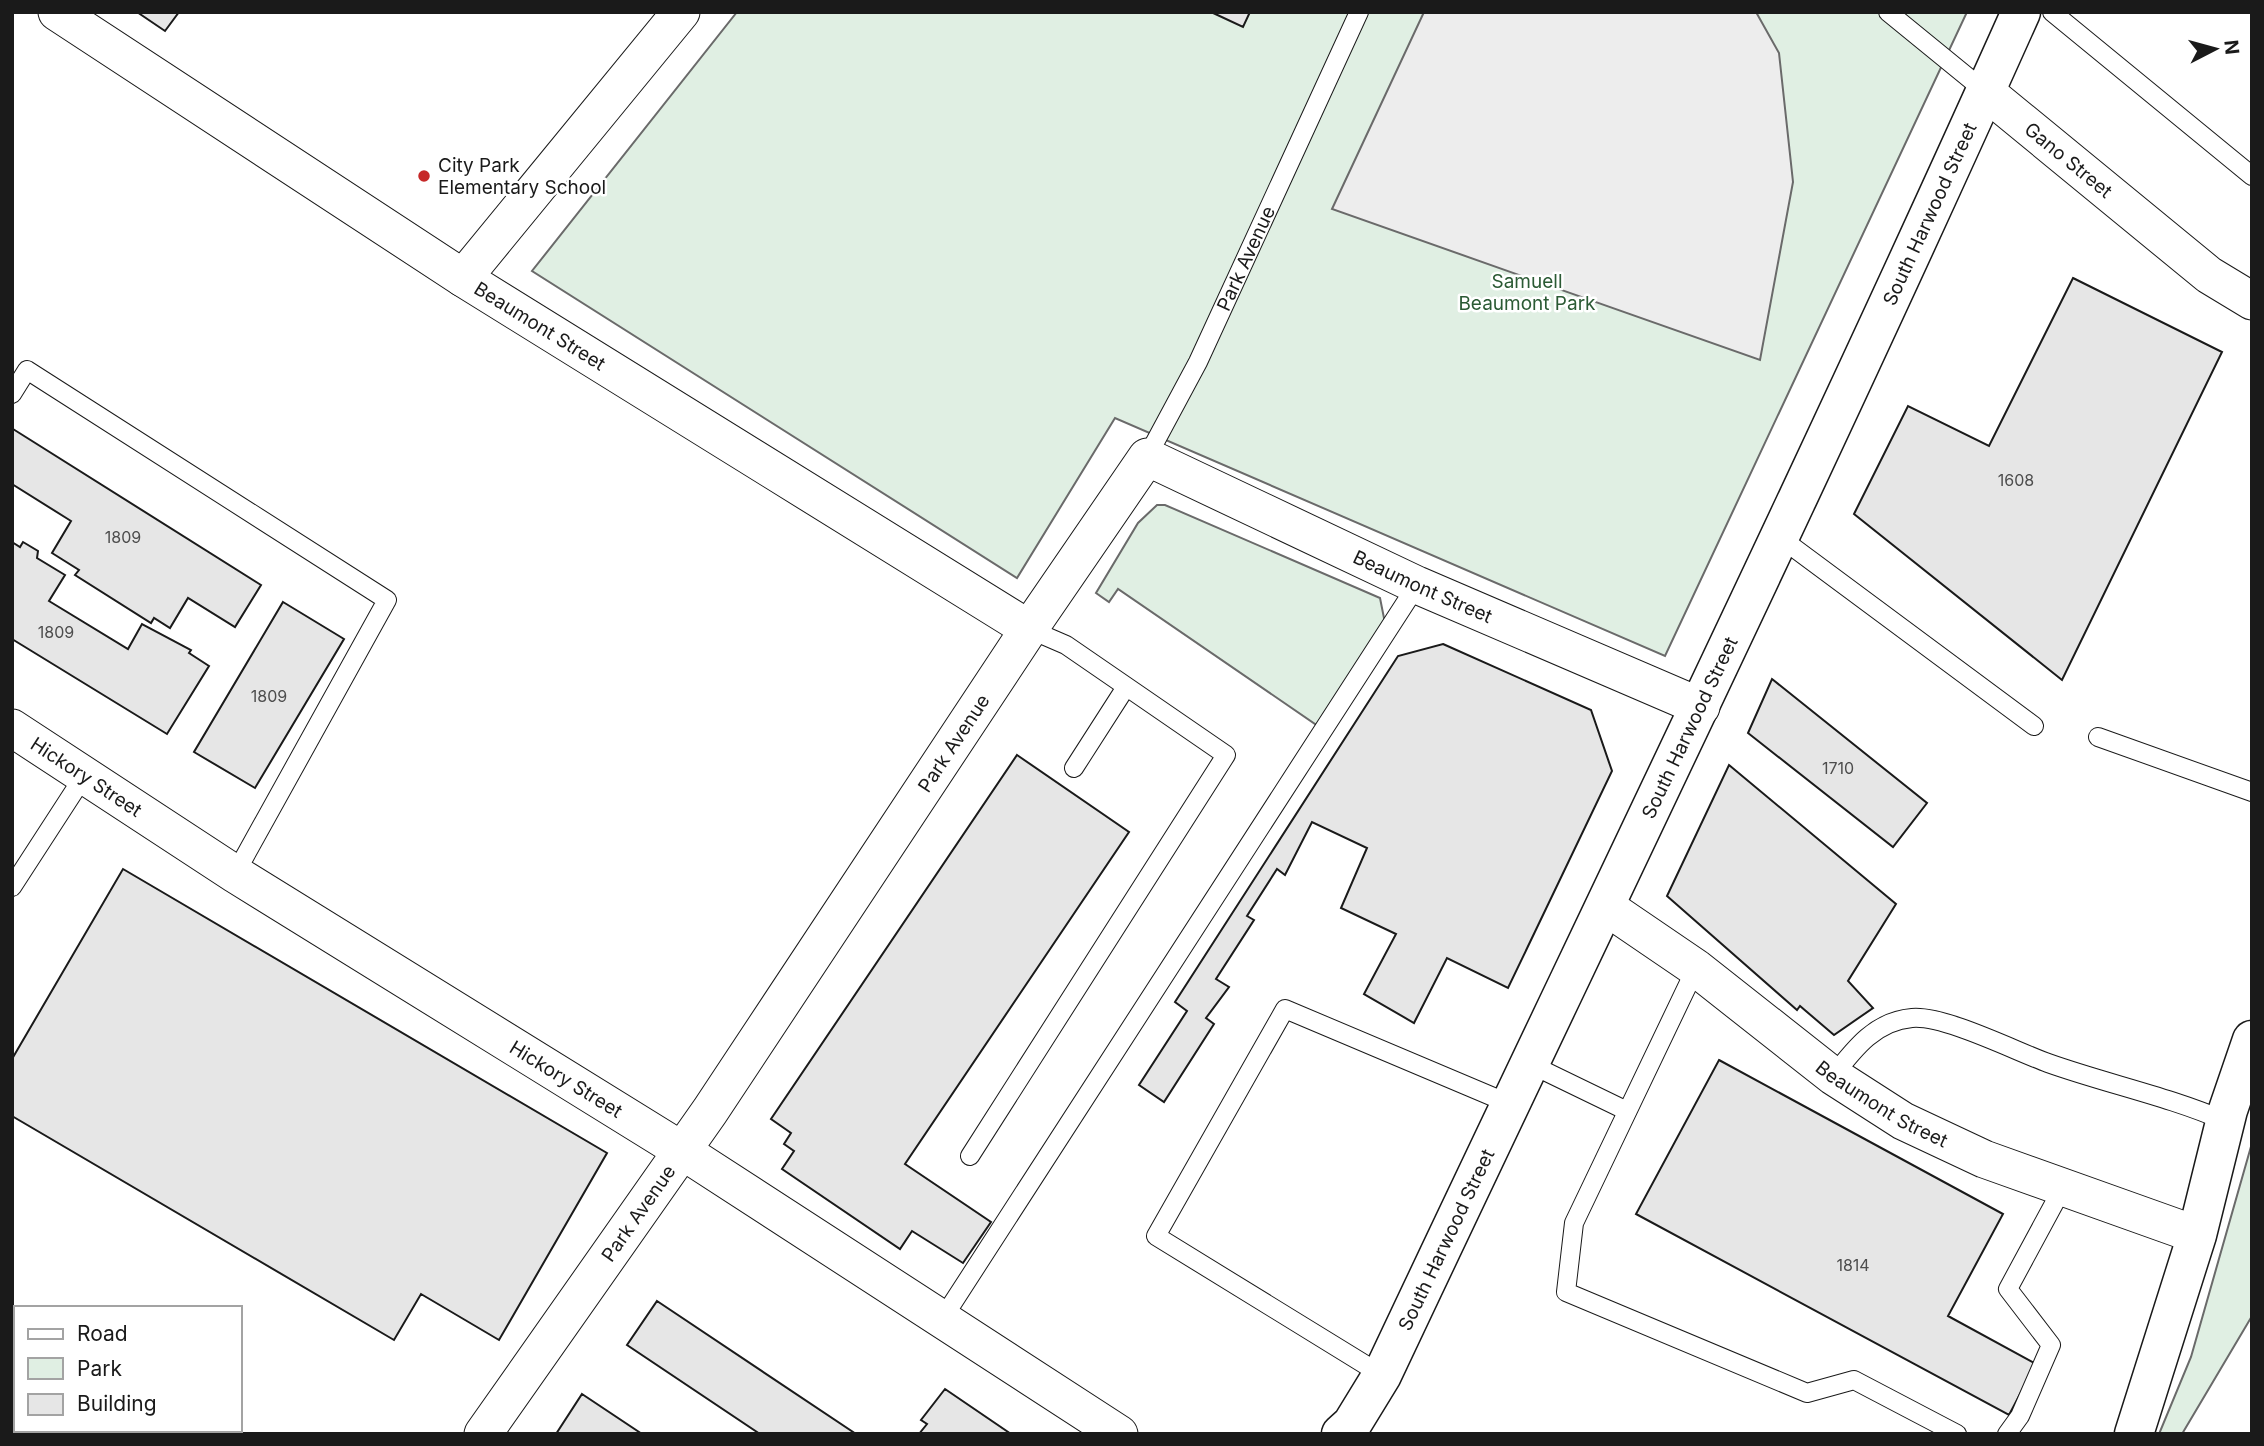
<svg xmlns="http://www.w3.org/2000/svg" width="2264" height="1446" font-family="Inter,sans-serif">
  <rect width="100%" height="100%" fill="#fff"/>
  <path fill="#e0efe3" stroke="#6a6a6a" stroke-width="2" d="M737,12H1967L1665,656L1115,418L1017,578L532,271Z
    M1157,505H1165L1380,598L1385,623L1318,726L1118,589L1109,602L1096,593L1138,523Z
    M2252,1143V1316L2182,1434H2159L2191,1357Z"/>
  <path fill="#ededed" stroke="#6a6a6a" stroke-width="2" d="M1424,12H1756L1779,53L1793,182L1760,360L1332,209Z"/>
  <path fill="#e6e6e6" stroke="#1a1a1a" stroke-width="2" d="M137,12H179L165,31Z
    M1211,12H1250L1243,27Z
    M2073,278L2222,352L2062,680L1854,514L1908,406L1989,446Z
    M13,429L261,585L235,627L188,598L170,628L154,618L151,623L75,575L79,570L52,553L71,521L12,484Z
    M12,542L20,547L23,542L38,551L37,558L65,575L49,601L128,649L142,624L191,650L189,653L209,666L167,734L12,639Z
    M283,602L344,639L255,788L194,752Z
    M1443,644L1591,710L1612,771L1508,988L1447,958L1414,1023L1364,994L1396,934L1341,908L1367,848L1312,822L1285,875L1277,869L1247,916L1254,920L1216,979L1229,987L1206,1018L1214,1024L1164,1102L1139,1085L1187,1011L1175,1002L1398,656Z
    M1772,679L1927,803L1893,847L1748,733Z
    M1017,755L1129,832L905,1164L991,1222L963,1263L912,1231L900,1249L782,1169L794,1151L784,1144L791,1133L771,1119Z
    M1729,765L1896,904L1848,981L1873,1008L1834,1035L1800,1006L1797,1010L1667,896Z
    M123,869L607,1153L499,1340L421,1294L394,1340L12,1116V1059Z
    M1719,1060L2003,1214L1948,1316L2036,1364L2009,1415L1636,1214Z
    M657,1301L856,1434H760L627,1345Z
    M945,1389L1011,1434H919L927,1424L921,1420Z
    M582,1394L642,1434H556Z"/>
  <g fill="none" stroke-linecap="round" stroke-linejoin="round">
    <g stroke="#1a1a1a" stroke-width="20">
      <g id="service">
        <path d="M1888,12L1986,92"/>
        <path d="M2052,12L2252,176"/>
        <path d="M12,394L27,370L387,600L235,874"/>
        <path id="s1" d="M1147,457L1198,362L1359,12"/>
        <path d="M1778,536L2034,726"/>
        <path d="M2098,737L2252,792"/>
        <path d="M1074,768L1126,687"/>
        <path d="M12,887L84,776"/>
        <path d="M1696,968L1574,1223L1566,1292L1807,1393L1854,1380L1957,1434"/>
        <path d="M1528,1063L1627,1111"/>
        <path d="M1833,1076C1854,1049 1875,1021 1912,1018C1944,1015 2015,1051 2048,1063C2107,1084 2167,1096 2225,1121"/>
        <path d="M970,1156L1226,755L1066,645L1029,629"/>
        <path d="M941,1321L1417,585"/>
        <path d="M1382,1375L1156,1236L1285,1009L1510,1104"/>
        <path d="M2007,1434L2020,1416L2051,1345L2008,1289L2062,1189"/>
      </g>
    </g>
    <g stroke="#1a1a1a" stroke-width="39">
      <g id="minor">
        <path id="s2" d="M57,12L463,278L1029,629"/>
        <path id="s3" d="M1986,92L2209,275L2252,301"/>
        <path d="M463,278L681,12"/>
        <path id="s4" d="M12,728L235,874L681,1150L1119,1434"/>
        <path id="s5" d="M1605,906L1696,968L1833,1076L1903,1121L1984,1159L2197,1235"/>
        <path id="s6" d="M483,1434L710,1111L1029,629L1147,457L1417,585L1701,707"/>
      </g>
    </g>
    <g stroke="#1a1a1a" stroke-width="41">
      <g id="secondary">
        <path id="s7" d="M1341,1434L1352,1424L1382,1375C1596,921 1816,470 2021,12"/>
      </g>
    </g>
    <g stroke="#1a1a1a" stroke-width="41">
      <path id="primary" d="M2134,1434L2197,1235L2228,1110L2252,1040"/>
    </g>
    <use href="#service" stroke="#fff" stroke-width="18"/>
    <use href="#minor" stroke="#fff" stroke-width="37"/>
    <use href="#secondary" stroke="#fff" stroke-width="38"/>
    <use href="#primary" stroke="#fff" stroke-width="38"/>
  </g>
  <circle fill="#c62828" stroke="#fff" stroke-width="2.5" cx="424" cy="176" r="7"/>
  <g text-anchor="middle" stroke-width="5" stroke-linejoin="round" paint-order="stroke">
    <g font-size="16" fill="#4d4d4d">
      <text x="2016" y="486">1608</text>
      <text x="123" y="543">1809</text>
      <text x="56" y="638">1809</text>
      <text x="269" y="702">1809</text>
      <text x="1838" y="774">1710</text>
      <text x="1853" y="1271">1814</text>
    </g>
    <g font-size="19" fill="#1a1a1a" stroke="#fff">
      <text dy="7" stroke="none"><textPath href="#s3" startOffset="107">Gano Street</textPath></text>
      <text dy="7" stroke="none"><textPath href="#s7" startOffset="1356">South Harwood Street</textPath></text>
      <text dy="7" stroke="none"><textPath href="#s1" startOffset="222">Park Avenue</textPath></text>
      <text dy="7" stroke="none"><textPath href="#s2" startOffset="576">Beaumont Street</textPath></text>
      <text dy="7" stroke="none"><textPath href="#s6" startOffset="1486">Beaumont Street</textPath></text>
      <text dy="7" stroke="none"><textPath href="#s7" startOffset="789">South Harwood Street</textPath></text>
      <text dy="7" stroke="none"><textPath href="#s6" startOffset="836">Park Avenue</textPath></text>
      <text dy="7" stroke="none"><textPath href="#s4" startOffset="89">Hickory Street</textPath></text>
      <text dy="7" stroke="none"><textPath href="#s4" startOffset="656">Hickory Street</textPath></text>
      <text dy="7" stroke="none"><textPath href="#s5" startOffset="341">Beaumont Street</textPath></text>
      <text dy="7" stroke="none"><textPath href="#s6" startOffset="270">Park Avenue</textPath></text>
      <text dy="7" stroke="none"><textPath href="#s7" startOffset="222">South Harwood Street</textPath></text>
    </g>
    <g font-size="19" fill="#1a1a1a" stroke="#fff" text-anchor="start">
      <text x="438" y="172">City Park<tspan x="438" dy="22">Elementary School</tspan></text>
    </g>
    <g font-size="19" fill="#2b5a34" stroke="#fff">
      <text x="1527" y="288">Samuell<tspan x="1527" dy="22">Beaumont Park</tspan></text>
    </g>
  </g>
  <rect width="2264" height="1446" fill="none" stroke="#1a1a1a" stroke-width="28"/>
  <rect x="14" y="1306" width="228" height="126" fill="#ffffff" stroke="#a3a3a3" stroke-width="2"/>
  <rect x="28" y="1329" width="35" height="10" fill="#ffffff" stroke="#a3a3a3" stroke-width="2"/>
  <text x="77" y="1341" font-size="21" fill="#1a1a1a">Road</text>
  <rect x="28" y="1358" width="35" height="21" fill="#e0efe3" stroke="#a3a3a3" stroke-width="2"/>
  <text x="77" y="1376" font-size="21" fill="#1a1a1a">Park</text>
  <rect x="28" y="1394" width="35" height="21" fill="#e6e6e6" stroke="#a3a3a3" stroke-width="2"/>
  <text x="77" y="1411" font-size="21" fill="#1a1a1a">Building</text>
  <g transform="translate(2215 49) rotate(84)" stroke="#ffffff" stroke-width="5" paint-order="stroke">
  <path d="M0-5L12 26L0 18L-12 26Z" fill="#1a1a1a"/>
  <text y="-10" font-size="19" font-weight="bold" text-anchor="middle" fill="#1a1a1a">N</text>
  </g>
</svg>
